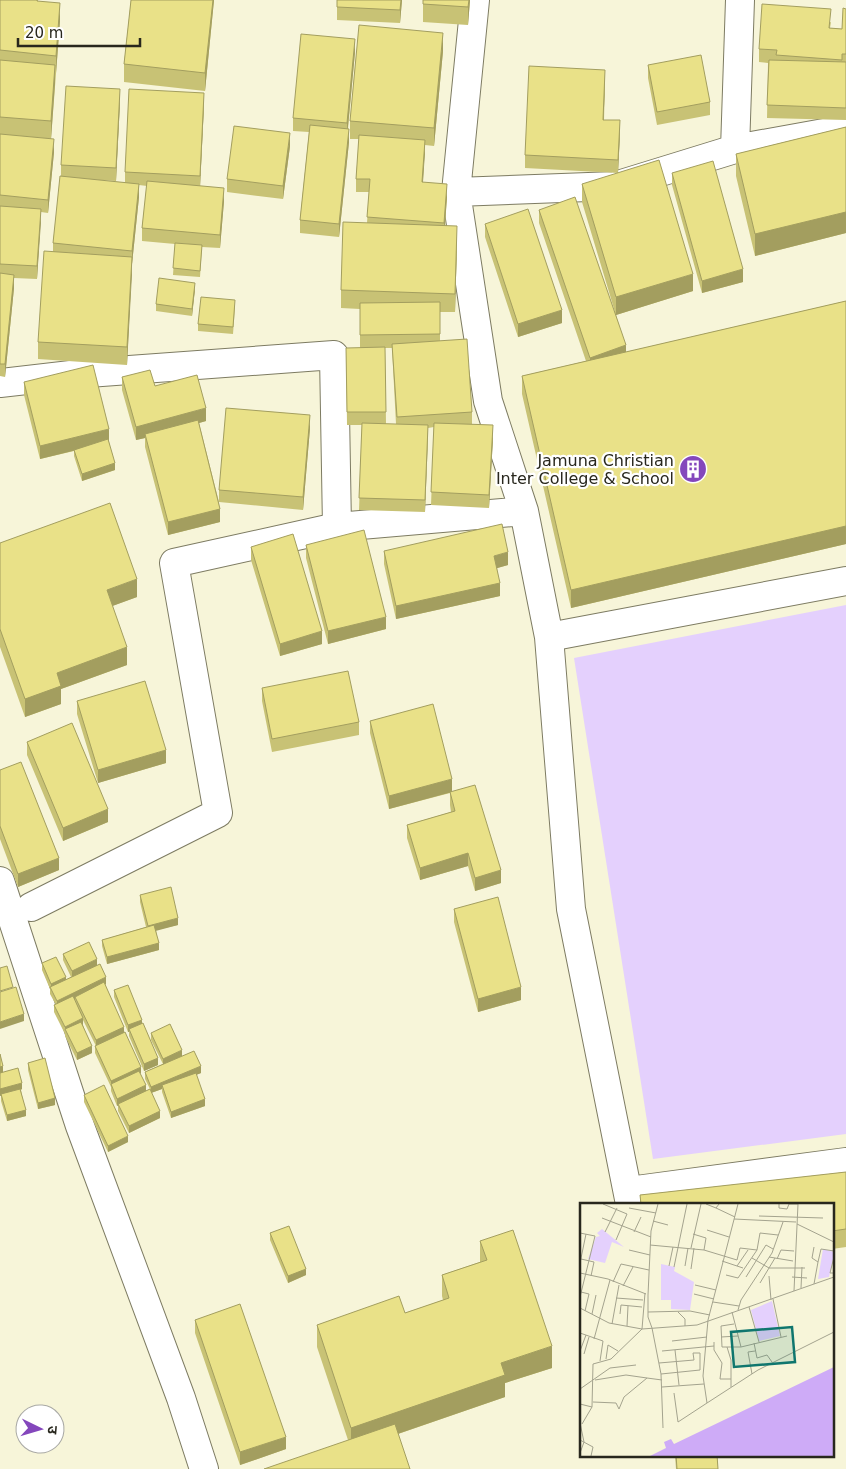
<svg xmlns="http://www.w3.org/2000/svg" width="846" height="1469" font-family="'DejaVu Sans','Noto Sans Devanagari',sans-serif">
  <rect width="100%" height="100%" fill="#f7f5d9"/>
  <path fill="#e4d0fd" d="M846,605V1134L653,1159L574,658Z"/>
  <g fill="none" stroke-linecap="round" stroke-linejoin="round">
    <g stroke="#7d7b62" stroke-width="30">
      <path id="minor" d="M475,0L456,192L488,401L524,511L549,637L571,909L630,1204
        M735,149L740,0
        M456,192L615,186L735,149L846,129
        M0,383L88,373L334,355L337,527
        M549,637L846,581
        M0,881L80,1126L181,1398L204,1469
        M31,907L218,813L174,563L337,527L524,511
        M629,1191L846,1162"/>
    </g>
    <use href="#minor" stroke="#fff" stroke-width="28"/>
  </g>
  <path fill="#c8c275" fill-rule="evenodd" d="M0,0H38V2L60,21L51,139L54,152L48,213L41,212L37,279L14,278V288L5,377L0,376Z
    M131,0H214L205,91L124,82V64Z
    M402,0L400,23L337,20V7Z
    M423,0H470L468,25L423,22Z
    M846,9V120L767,118L768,63L759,62V49L831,22L830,28L842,29Z
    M443,51L434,146L425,145L423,182L447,197L445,226L457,244L455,312H440V341L472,412V424L493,438L489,508L431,505L434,427L428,428L425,512L359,510L362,425H347L346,348H360V309L341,308V290L367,223L369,192H356V179L359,139H350V121ZM385,348H392L396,424H386Z
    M355,52L348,129L349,142L339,237L300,233V220L309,132L293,131V118Z
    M648,65L710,102V115L657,125L648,78Z
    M605,83L604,120L620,133L618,173L525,168V155Z
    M120,102L116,181L97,180L125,183V172L204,105L200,186L224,201L220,248L202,247L200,277L173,275L175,244L142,241V228L147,186L139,185V197L132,264L127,365L38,359V342L53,251V243L61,176V165Z
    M846,127V233L755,256L736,176V154Z
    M290,146L283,199L227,192V179Z
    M672,173L743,282L702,293L672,185Z
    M582,184L693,291L616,315L626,352L846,301V544L571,608L522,394V376L586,361L539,223V210L615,312L582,202Z
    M485,224L562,323L518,337L485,237Z
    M195,289L192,316L156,311V304Z
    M235,307L233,334L198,331V324Z
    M122,377L155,386L206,421L199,423L219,502V490L310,428L303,510L219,502L220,522L168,535L145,447V438L136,440L122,390Z
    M24,382L109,442L115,470L82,481L74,456V451L40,459L24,395Z
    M0,543L137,597L112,606L127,665L61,689V704L25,717L0,647Z
    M306,545L386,629L328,644L306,558Z
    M251,547L322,644L280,656L251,560Z
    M384,551L508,565L497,568L500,596L396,619L384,564Z
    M262,688L359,722V735L272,752L262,701Z
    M77,701L166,763L98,783L77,714Z
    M370,721L452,792L501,883L475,891L468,866L420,880L407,838V825L451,812L450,805V793L389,809L370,733Z
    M27,742L108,822L63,841L27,755Z
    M0,770L59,870L18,887L0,839Z
    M140,895L178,925L156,930L159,950L107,964L102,946V940L146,927L140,902Z
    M454,909L521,1000L478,1012L454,922Z
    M63,954L97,965L106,984L105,985L141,1073L140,1074L146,1091L150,1089L145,1079V1072L163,1064L151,1040V1033L182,1056L201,1073L196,1075L205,1106L171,1118L162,1092V1089L151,1093L160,1118L129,1133L118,1111V1105L117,1106L111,1091V1087L95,1053V1046H96L83,1020V1025L92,1053L77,1060L65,1036V1034L54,1012V1005H56L50,994V989L42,970V963L66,980L71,977L63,960Z
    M114,990L142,1023L158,1065L144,1071L129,1036V1032H128L114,997Z
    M0,1054L3,1072L22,1089L21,1090L26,1116L7,1121L1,1101V1095L0,1096Z
    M28,1063L55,1105L38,1109L28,1070Z
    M84,1095L128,1142L108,1152L84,1102Z
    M846,1172V1247L832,1249V1204H640V1195Z
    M270,1233L306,1275L288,1283L270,1240Z
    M480,1241L552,1368L505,1383V1397L398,1434L348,1440L317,1347V1325L405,1313L443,1300L442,1296V1275L480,1262Z
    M195,1320L286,1449L240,1465L195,1333Z
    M675,1455H717L718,1469H676Z"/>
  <path fill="#a39e5f" d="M213,0H214L205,91V73Z
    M401,0H402L400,23V10Z
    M469,0H470L468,25V7Z
    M60,3V21L56,73V56Z
    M443,33V51L434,146V128Z
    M355,39V52L347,136V123Z
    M55,65V83L51,139V121Z
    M605,70V83L603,132V120Z
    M120,89V102L116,181V168Z
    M204,93V105L200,188V176Z
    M620,120V133L618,173V160Z
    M349,129V142L339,237V224Z
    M290,133V146L283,199V186Z
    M54,139V152L48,213V200Z
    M425,140V153L422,195V182Z
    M139,184V197L132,264V251Z
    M447,184V197L444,236V223Z
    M224,188V201L220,248V235Z
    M41,209V222L37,279V266Z
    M846,212V233L755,256V234Z
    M457,226V244L455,312V294Z
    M132,257V274L127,365V347Z
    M743,269V282L702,293V281Z
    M693,274V291L616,315V297Z
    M14,275V288L5,377V364Z
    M195,283V289L192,316V309Z
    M562,310V323L518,337V324Z
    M626,345V358L590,371V358Z
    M206,408V421L146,438L145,434V438L136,440V427Z
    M310,415V428L303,510V497Z
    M428,425V438L425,512V500Z
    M493,425V438L489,508V495Z
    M109,429V442L40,459V446Z
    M115,463V470L82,481V474Z
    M220,509V522L168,535V522Z
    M846,526V544L571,608V590Z
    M508,552V565L494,569V556Z
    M137,579V597L107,608V590Z
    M500,583V596L396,619V606Z
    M386,617V629L328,644V631Z
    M322,631V644L280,656V644Z
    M127,647V665L61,689V704L25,717V699L57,673Z
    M166,750V763L98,783V770Z
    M452,779V792L389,809V796Z
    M108,809V822L63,841V828Z
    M468,853V866L420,880V868Z
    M59,858V870L18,887V874Z
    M501,870V883L475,891V878Z
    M178,918V925L148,933V926Z
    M159,943V950L107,964V957Z
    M97,959V966L72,978V971Z
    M66,977V984L51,989V984Z
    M106,977V984L76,998L75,997V999L57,1007V1001Z
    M521,987V1000L478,1012V999Z
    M24,1014V1021L0,1029V1022Z
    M83,1018V1025L65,1029V1034V1027Z
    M142,1020V1026L129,1029V1032H128V1025Z
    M124,1027V1034L96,1047V1040Z
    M92,1046V1053L77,1060V1053Z
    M182,1050V1056L163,1065V1059Z
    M158,1058V1065L144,1071V1064Z
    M3,1066V1073L0,1074V1067Z
    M201,1066V1073L163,1088L162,1085V1089L151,1093V1087Z
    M141,1067V1073L112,1087L111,1085V1081Z
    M22,1083V1089L0,1096V1089Z
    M146,1085V1092L117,1106V1099Z
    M55,1098V1105L38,1109V1103Z
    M205,1099V1106L171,1118V1112Z
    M26,1110V1116L7,1121V1115Z
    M160,1111V1118L129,1133V1126Z
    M128,1136V1142L108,1152V1146Z
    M306,1269V1275L288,1283V1276Z
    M552,1346V1368L505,1383V1397L351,1450V1428L501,1363Z
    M286,1437V1449L240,1465V1452Z"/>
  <path fill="#e9e188" stroke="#a39e5f" d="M0,0H37V1L60,3L56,56L0,50Z
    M131,0H213L205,73L124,64Z
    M337,0H401L400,10L337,7Z
    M423,0H469L468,7L423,4Z
    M762,4L831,9L829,28L842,29L843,8L846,9V54H842V60L776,55L777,50L759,49Z
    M359,25L443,33L434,128L350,121Z
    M301,34L355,39L347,123L293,118Z
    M701,55L710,102L657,112L648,65Z
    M0,60L55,65L51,121L0,117Z
    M769,60L846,62V108L767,105Z
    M529,66L605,70L603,120H620L618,160L525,155Z
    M66,86L120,89L116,168L61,165Z
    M129,89L204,93L200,176L125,172Z
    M310,125L349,129L339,224L300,220Z
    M234,126L290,133L283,186L227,179Z
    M846,127V212L755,234L736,154Z
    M0,134L54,139L48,200L0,195Z
    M359,135L425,140L422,182L447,184L444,223L367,217L370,179H356Z
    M659,160L693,274L616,297L582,184Z
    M713,161L743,269L702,281L672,173Z
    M60,176L139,184L132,251L53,243Z
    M147,181L224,188L220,235L142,228Z
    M575,197L626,345L590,358L539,210Z
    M0,206L41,209L37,266L0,264Z
    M528,209L562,310L518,324L485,224Z
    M343,222L457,226L455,294L341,290Z
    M175,243L202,245L200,271L173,268Z
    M44,251L132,257L127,347L38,342Z
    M0,273L14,275L5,364H0Z
    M159,278L195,283L192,309L156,304Z
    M201,297L235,300L233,327L198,324Z
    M846,301V526L571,590L522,376Z
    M440,302V334L360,335V303Z
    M467,339L472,412L397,417L392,344Z
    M385,347L386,412H347L346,348Z
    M93,365L109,429L40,446L24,382Z
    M150,370L155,386L197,375L206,408L136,427L122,377Z
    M226,408L310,415L303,497L219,490Z
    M198,420L220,509L168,522L145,434Z
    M362,423L428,425L425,500L359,498Z
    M434,423L493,425L489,495L431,492Z
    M108,439L115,463L82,474L74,450Z
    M110,503L137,579L107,590L127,647L57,673L61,686L25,699L0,629V543Z
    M502,524L508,552L494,556L500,583L396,606L384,551Z
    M364,530L386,617L328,631L306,545Z
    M293,534L322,631L280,644L251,547Z
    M348,671L359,722L272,739L262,688Z
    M145,681L166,750L98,770L77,701Z
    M433,704L452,779L389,796L370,721Z
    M72,723L108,809L63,828L27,742Z
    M21,762L59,858L18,874L0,826V770Z
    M475,785L501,870L475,878L468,853L420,868L407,825L455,811L450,792Z
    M171,887L178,918L148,926L140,895Z
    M498,897L521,987L478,999L454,909Z
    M154,925L159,943L107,957L102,940Z
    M89,942L97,959L72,971L63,954Z
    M56,957L66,977L51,984L42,963Z
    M100,964L106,977L57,1001L50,987Z
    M7,966L13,987L0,991V968Z
    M104,982L124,1027L96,1040L75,997Z
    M128,985L142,1020L128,1025L114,990Z
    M16,987L24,1014L0,1022V992Z
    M73,996L83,1018L65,1027L54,1005Z
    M81,1022L92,1046L77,1053L65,1029Z
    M143,1023L158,1058L144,1064L129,1029Z
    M170,1024L182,1050L163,1059L151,1033Z
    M125,1032L141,1067L111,1081L95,1046Z
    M194,1051L201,1066L151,1087L145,1072Z
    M0,1054L3,1066L0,1067Z
    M45,1058L55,1098L38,1103L28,1063Z
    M18,1068L22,1083L0,1089V1073Z
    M139,1071L146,1085L117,1099L111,1084Z
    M196,1073L205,1099L171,1112L162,1085Z
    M104,1085L128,1136L108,1146L84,1095Z
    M20,1089L26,1110L7,1115L1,1094Z
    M150,1089L160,1111L129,1126L118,1104Z
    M846,1172V1229L832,1231V1204H641L640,1195Z
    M289,1226L306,1269L288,1276L270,1233Z
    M513,1230L552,1346L501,1363L505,1375L351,1428L317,1325L399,1296L405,1313L449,1298L442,1275L487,1260L480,1241Z
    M240,1304L286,1437L240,1452L195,1320Z
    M395,1424L410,1469H264Z
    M676,1455H717L718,1469H677Z"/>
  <defs>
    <g id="building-disc" transform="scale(1.4375)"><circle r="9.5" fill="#8447bc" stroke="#fff"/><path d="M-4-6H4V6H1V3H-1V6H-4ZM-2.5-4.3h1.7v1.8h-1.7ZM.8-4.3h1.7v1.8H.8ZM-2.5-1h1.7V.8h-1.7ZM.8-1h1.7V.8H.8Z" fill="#fff"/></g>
  </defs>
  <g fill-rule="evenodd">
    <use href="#building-disc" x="693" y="469"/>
  </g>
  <g text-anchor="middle" stroke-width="4.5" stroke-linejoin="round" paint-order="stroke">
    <g font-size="16" fill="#28271d" stroke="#fff" text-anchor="end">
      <text x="674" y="466">Jamuna Christian<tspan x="674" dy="18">Inter College &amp; School</tspan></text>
    </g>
  </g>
  <g transform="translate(580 1203)">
    <rect width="254" height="254" fill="#f7f5d9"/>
    <path d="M22,26L44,44L32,39L25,60L8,56L16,34L20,33L17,30ZM243,46L254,49V52L249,74L238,76ZM81,61L95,64L94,68L114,79L110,107L91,106V97H81ZM192,98L200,133L179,138L171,107Z" fill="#e4d0fd"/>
    <path d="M254,164V253H70L86,245L84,239L91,236L94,241Z" fill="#ceabf7"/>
    <path fill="none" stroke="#a4a38e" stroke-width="1" d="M23,1L47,11L36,37M126,1L136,5L139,1M158,1L128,117L123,173L127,200L178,167L254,129M199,1V5L207,6L209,1H218M49,5L76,10M136,5L155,14M179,13L243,15M22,15L71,34M154,16L216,19M73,18L88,22M217,21L254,39M127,27L149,34M25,29L37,5M54,29L61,14M0,30L15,33L0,94M113,31L126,35L124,47L157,57L160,45L177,47M70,42L124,47M234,44L232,55L238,59L234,81M111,45L121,1M49,47L70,52M189,54L213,58M254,54L250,70H254M172,55L189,65H225M1,56L14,59L11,73M197,56L201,47L214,48M142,58L163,65M238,59L241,46L254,48M0,60L6,31M89,63L93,44M105,63L108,45M157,63L168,47M94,64L107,1M111,66L114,45M0,70L28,76L66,91M146,72L158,75L177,47L180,30L198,32M189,73L191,97M166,74L186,42L193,46M212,74L227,75M33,79L41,61L69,67M180,80L195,55M115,82L136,87M43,83L53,64M221,85L222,64M214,88L218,1M1,89L9,91L5,108M114,91L134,96M36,95L63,97M193,96L201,134M133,99L159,103M169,104L179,139M0,105L29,120L62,126L117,122L254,74M158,107L161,97L192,50L203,19M68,109L110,108L130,112M98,109L105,116V123M152,109L161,144M12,111L16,92M40,111L41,102L62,104M32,121L39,82M154,121L141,123L142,144H161L207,133M47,123L48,103M72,125L81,171L83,225M72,125L68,114V92L71,28L78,1M0,130L23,138L20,158M141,134L158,133M14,136L30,77M92,138L127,134M134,139V147L142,160L140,176H151M174,140L177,155L187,152L192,159M147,144L151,157V184M95,147L99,182M0,148L6,132M82,148L134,143M4,151L9,134M26,156L28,142L38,148M79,160L114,157L113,150M81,171L120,167V150H113M172,171L168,149L175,148M67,175L82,177M82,184L124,181M0,186L30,165L56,162M94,190L98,219L127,200M13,199L36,200L39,206L44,194L67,175L46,172L15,177M0,201L12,204L13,161L31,156L62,126L65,90M0,220L4,239L0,250M2,221L12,204M0,237L13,244L11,253"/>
    <path fill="#0f766e" fill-opacity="0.15" stroke="#0f766e" stroke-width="2.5" d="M212,124L215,159L154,164L151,129Z"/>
    <rect width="254" height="254" fill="none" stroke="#28271d" stroke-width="2.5"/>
  </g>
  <g transform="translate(40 1429) rotate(95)"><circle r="24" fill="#ffffff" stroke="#a9a9a5"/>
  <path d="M0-4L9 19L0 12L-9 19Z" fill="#8447bc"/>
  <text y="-8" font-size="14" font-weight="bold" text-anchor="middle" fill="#28271d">उ</text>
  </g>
  <path d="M18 38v8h122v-8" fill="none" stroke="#28271d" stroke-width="2.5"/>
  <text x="25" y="38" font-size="15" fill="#28271d" stroke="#ffffff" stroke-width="4" paint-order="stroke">20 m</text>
</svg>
